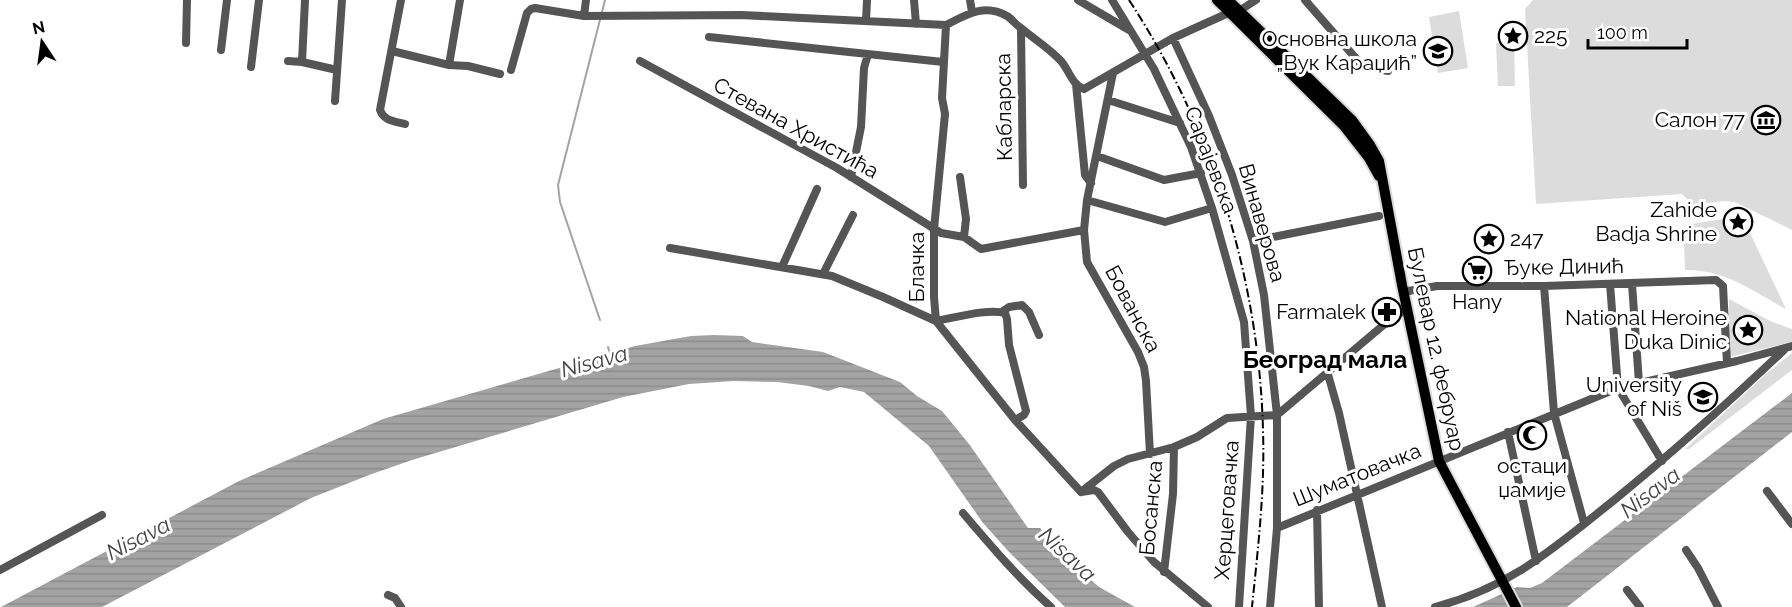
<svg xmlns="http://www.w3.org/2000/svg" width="1792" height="607" font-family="Raleway,sans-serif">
  <defs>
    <pattern id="water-rules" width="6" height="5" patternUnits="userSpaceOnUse" patternTransform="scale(1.5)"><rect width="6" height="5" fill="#a3a3a3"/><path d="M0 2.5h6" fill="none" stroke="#8b8b8b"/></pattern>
  </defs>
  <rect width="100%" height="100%" fill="#fff"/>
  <path fill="#dcdcdc" d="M1533,0H1792V230L1735,202L1723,201L1693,205L1682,194L1536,204L1525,9Z
    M1459,11L1468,68L1438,73L1429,17Z
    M1514,41L1515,86H1498L1496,43Z
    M1742,216L1786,309C1750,290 1727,270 1685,270L1684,242L1693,241L1691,224Z
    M1729,299L1770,321L1792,329V342L1729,357Z
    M1792,353V370L1689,449H1685L1766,374Z"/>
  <path fill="url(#water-rules)" d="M714,335L743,336L752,342L823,352L900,382L917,396L942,411L969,444L1028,528H1040L1066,558L1099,587L1135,607H1065L1010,553L983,523L929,446L864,392L840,387L828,391L809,386L777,382L734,381L689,384L623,397L412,460L369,475L311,498L102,607H1L239,481L383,419L635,346L691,336Z
    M1792,393V432L1567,607H1473L1517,587L1530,588L1542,583Z"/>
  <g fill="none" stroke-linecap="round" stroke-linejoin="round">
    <path stroke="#a3a3a3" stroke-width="2" d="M600,320L560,202L558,185L605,0
      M608,347L611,356"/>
    <g stroke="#dbdbdb" stroke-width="14">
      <path id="major" d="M1217,0L1344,126L1369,158L1379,176
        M1228,0L1352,120L1370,145L1379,161L1402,285L1439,461L1516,607"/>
    </g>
    <path stroke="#555" stroke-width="8" d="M401,0L380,110C384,121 394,121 405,124
      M914,0L916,24
      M970,0L972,12
      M1078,0L1129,30
      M1112,0L1154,69L1191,147L1212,208L1244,322L1251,416L1239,607
      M1305,0L1359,62L1367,67L1388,71
      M584,16L586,0
      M866,21L867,0
      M946,25L942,98L945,114L934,229V297L936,321L1015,420L1081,492
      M946,25C966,15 984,3 1007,16C1012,19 1016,25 1021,28C1034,39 1049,48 1061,61C1069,70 1072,85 1084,89L1173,38L1224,15L1239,11L1256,0
      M1021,29L1023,185
      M709,37L943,62
      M1173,38L1209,116L1232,175L1253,241L1264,295L1277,415V528L1270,607
      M186,43L187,0
      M221,50L227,0
      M392,51L449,65L468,66L500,74
      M288,61L302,62L337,70
      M640,61L837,168L941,233L964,237L981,249L1084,230
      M302,62L305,0
      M449,65L460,0
      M251,67L259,0
      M511,70L527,13L531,9L535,8L584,16L741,15L946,25
      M1113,73L1087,200L1084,230L1087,262L1138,352L1144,367L1146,381L1150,454
      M1076,84L1085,175L1091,183
      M1108,100L1180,123
      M335,101L342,0
      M1097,156L1164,180L1201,173
      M851,177L861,127L864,68L868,54
      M960,177L966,219L964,237
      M1087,200L1165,222L1212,208
      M1253,241L1379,216
      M670,248L832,276L883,297L936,321
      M782,267L817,189
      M823,274L853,215
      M1610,284L1618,388L1662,461
      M1632,284L1639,383
      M1544,286L1554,413L1584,523
      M1403,292L1437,286H1544L1716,280L1723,286L1727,363
      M1003,311L1009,307L1022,305L1029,312L1039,335
      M936,321C954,318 988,308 1005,313L1007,319L1009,345L1026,411L1024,415L1015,420
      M1327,371L1339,413L1382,607
      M1508,432L1536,561
      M1767,491L1792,524
      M1081,492L1114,466L1128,459L1174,447L1197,437L1227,418L1277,415L1393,317L1407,309
      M1081,492L1094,490L1098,492L1128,532L1154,562L1208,607
      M1317,510L1319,607
      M963,513C991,546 1018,578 1051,607
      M1277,528L1618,388L1737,361L1792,346
      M1686,550L1698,568L1718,607
      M0,570L102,515
      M1164,572L1173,494L1174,447
      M1627,590L1640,607
      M388,595L395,598L401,607
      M1435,607C1511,587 1554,548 1613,501C1672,453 1729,402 1784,350"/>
    <use href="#major" stroke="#000" stroke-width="10"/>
    <path stroke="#000" stroke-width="2" stroke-dasharray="9 3 1.5 3" stroke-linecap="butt" d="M1129,0C1212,126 1259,279 1263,430C1265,489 1258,548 1252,607"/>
  </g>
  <defs>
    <g id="sight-ring" transform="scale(1.5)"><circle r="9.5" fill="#fff" stroke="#000" stroke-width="1.5"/><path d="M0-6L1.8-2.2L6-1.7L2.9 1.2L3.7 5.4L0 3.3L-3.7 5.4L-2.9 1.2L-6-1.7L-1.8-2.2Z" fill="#000"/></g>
    <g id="school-ring" transform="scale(1.5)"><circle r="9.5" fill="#fff" stroke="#000" stroke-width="1.5"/><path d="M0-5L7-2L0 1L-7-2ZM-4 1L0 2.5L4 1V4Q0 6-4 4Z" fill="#000"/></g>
    <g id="museum-ring" transform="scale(1.5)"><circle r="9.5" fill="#fff" stroke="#000" stroke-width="1.5"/><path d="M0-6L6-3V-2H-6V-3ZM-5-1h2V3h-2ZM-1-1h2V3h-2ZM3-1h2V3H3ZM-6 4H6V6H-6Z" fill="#000"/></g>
    <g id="supermarket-ring" transform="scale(1.5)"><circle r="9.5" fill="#fff" stroke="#000" stroke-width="1.5"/><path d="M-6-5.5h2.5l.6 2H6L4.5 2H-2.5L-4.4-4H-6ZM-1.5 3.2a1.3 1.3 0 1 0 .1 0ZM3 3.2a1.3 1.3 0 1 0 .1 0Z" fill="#000"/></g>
    <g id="pharmacy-ring" transform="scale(1.5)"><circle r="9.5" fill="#fff" stroke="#000" stroke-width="1.5"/><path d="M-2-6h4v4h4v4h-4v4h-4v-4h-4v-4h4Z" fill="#000"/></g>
    <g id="university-ring" transform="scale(1.5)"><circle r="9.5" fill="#fff" stroke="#000" stroke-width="1.5"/><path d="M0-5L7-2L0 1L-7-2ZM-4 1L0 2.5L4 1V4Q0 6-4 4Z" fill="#000"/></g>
    <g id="mosque-ring" transform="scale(1.5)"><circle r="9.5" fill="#fff" stroke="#000" stroke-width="1.5"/><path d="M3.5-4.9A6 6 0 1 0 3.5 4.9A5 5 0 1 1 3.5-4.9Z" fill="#000"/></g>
  </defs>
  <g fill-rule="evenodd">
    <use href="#sight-ring" x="1513" y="36"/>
    <use href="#school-ring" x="1438" y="51"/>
    <use href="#museum-ring" x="1766" y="120"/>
    <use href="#sight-ring" x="1738" y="222"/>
    <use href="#sight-ring" x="1489" y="239"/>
    <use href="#supermarket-ring" x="1477" y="271"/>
    <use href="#pharmacy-ring" x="1387" y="312"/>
    <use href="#sight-ring" x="1748" y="330"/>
    <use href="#university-ring" x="1703" y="397"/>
    <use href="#mosque-ring" x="1532" y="435"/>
  </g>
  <g text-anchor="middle" stroke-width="6" stroke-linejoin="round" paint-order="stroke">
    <g font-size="21" fill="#000" stroke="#fff" text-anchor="end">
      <text x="1534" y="43" text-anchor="start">225</text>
      <text x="1417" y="46">Основна школа<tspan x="1417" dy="24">„Вук Караџић”</tspan></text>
      <text x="1745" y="127">Салон 77</text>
      <text x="1717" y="217">Zahide<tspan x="1717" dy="24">Badja Shrine</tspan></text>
      <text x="1510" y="246" text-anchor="start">247</text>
      <text x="1477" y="309" text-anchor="middle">Hany</text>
      <text x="1366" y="319">Farmalek</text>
      <text x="1727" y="325">National Heroine<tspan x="1727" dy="24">Duka Dinic</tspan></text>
      <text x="1682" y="392">University<tspan x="1682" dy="24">of Niš</tspan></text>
      <text x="1532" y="473" text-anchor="middle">остаци<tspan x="1532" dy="24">џамије</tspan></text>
    </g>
    <g font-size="21" fill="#000" stroke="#fff">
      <text transform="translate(1004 107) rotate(-91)" y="7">Кабларска</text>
      <text transform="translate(796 128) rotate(29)" y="7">Стевана Христића</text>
      <text transform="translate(1211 160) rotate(69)" y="7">Сарајевска</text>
      <text transform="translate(1262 223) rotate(74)" y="7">Винаверова</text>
      <text transform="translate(917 267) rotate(-90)" y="7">Блачка</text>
      <text transform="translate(1564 267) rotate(-1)" y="7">Ђуке Динић</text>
      <text transform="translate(1133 309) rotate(62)" y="7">Бованска</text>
      <text transform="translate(1436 349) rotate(78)" y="7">Булевар 12. фебруар</text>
      <text transform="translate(1357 475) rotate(-22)" y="7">Шуматовачка</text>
      <text transform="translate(1151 508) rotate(-85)" y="7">Босанска</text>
      <text transform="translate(1227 510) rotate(-86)" y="7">Херцеговачка</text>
    </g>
    <g font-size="22" font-style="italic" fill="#444" stroke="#fff">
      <text transform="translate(594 361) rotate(-15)" y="8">Nisava</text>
      <text transform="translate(1650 492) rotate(-37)" y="8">Nisava</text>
      <text transform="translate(138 538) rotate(-27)" y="8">Nisava</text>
      <text transform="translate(1068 554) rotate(43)" y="8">Nisava</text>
    </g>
    <g font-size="24" font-weight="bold" fill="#000" stroke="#fff">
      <text x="1325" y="368">Београд мала</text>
    </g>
  </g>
  <g transform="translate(42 42) rotate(347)" stroke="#ffffff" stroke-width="4.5" paint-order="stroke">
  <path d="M0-4.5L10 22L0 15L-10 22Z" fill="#000000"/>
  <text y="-9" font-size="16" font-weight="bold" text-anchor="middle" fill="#000000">N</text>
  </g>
  <path d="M1588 39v9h99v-9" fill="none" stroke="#000000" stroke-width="3"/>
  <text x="1597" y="39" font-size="18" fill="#000000" stroke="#ffffff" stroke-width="4.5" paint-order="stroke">100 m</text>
</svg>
